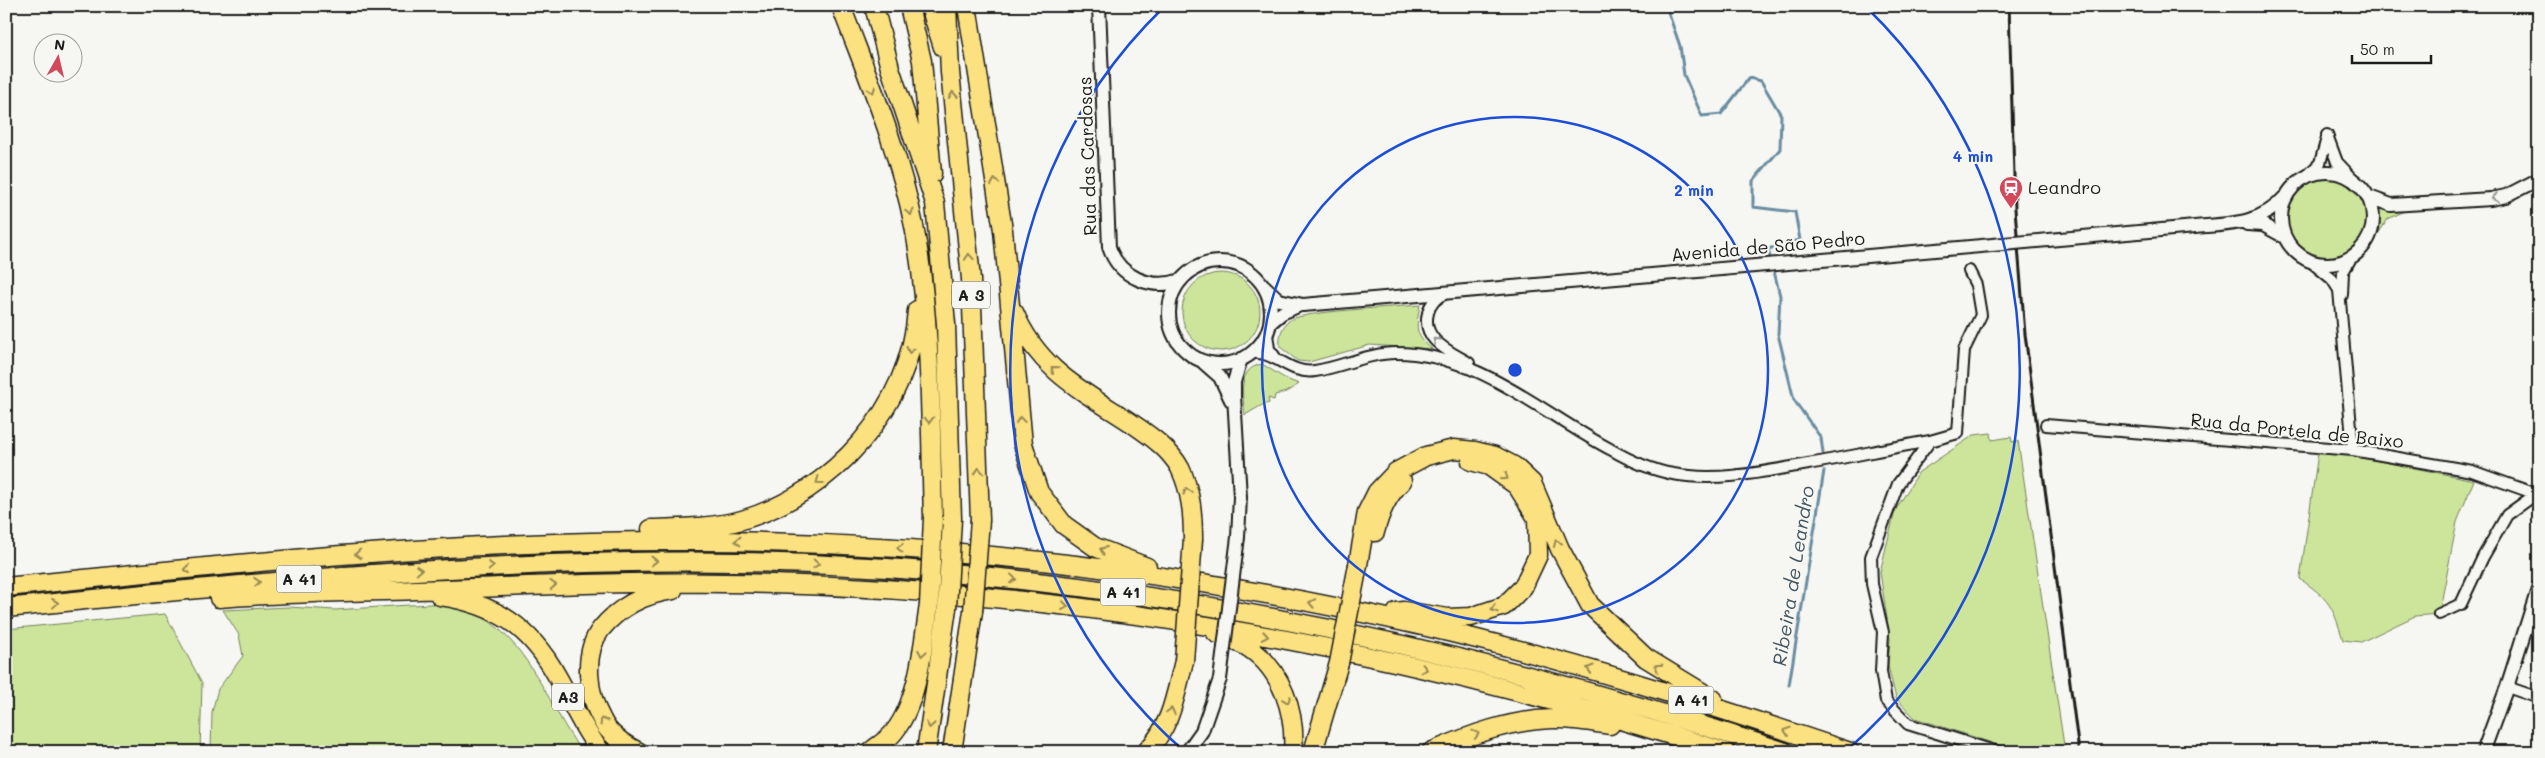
<svg xmlns="http://www.w3.org/2000/svg" width="2545" height="758" font-family="Mali,sans-serif">
  <rect width="100%" height="100%" fill="#f6f6f2"/>
  <filter id="ink" filterUnits="userSpaceOnUse"><feTurbulence type="fractalNoise" baseFrequency=".02" numOctaves="2"/><feDisplacementMap in="SourceGraphic" scale="10" xChannelSelector="R" yChannelSelector="G"/><feConvolveMatrix kernelMatrix="1 2 1 2 8 2 1 2 1" color-interpolation-filters="sRGB"/></filter>
  <g filter="url(#ink)">
    <path fill="#cce59b" stroke="#74805c" d="M2287 217a40 40 0 1 1 80 0a40 40 0 1 1-80 0Z
      M2378,205L2411,208L2388,219L2374,240L2379,221Z
      M1182 312a39 39 0 1 1 78 0a39 39 0 1 1-78 0Z
      M1420,305C1416,327 1414,335 1432,349L1370,345L1309,362L1298,361L1280,347C1279,336 1281,327 1290,320C1303,311 1398,307 1420,305Z
      M1262,364L1286,379L1299,384L1286,392L1275,395L1274,400L1268,398L1269,403L1262,405L1245,415C1243,395 1236,369 1262,364Z
      M1991,433L1992,440L2011,437L2012,442L2018,441L2065,752H2020L1915,718L1896,698L1888,666L1890,639L1880,572L1895,511L1919,472L1974,435Z
      M2318,453L2349,455L2474,480L2457,522L2439,614L2415,616L2361,642L2343,640C2333,606 2329,599 2300,579Z
      M409,605C423,605 442,602 455,605C524,624 544,700 582,752H211L212,712L218,689L243,656L239,635L223,610L289,607L335,610Z
      M165,614L202,683L200,752H6V629Z"/>
    <g fill="none" stroke-linecap="round" stroke-linejoin="round">
      <path stroke="#678ca1" stroke-width="3" d="M1666,6L1680,46L1684,75L1702,116L1721,114L1749,78L1761,81L1781,115L1780,149L1753,181V207L1795,212L1800,240L1768,249L1771,261
        M1773,267L1780,296L1778,334L1794,400L1821,438L1823,453
        M1789,685L1824,471"/>
      <g stroke="#1c1c1c" stroke-width="14">
        <path id="minor" d="M2327,135L2337,162L2354,180
          M2306,177L2320,163L2327,138
          M2309,260L2332,279L2339,290L2353,450
          M1446,293C1437,297 1430,303 1428,313C1421,340 1449,351 1469,363
          M2342,295L2343,272L2352,256
          M1267,334L1269,349L1275,357
          M1251,353C1275,350 1289,375 1315,371C1342,367 1368,353 1396,353C1479,353 1541,413 1610,449C1629,460 1651,470 1673,474C1718,482 1763,472 1808,464C1849,457 1889,448 1930,441L1958,433L1964,350L1981,315L1976,285L1969,271
          M2046,425L2353,450L2472,471L2539,495
          M1930,441L1898,484L1871,557L1872,584L1883,632L1881,671L1886,701L1908,724L1997,752
          M2439,614L2461,604L2483,557L2507,515L2536,494
          M2507,687L2539,698"/>
      </g>
      <g stroke="#1c1c1c" stroke-width="16">
        <path id="tertiary" d="M1099,6L1109,247C1119,277 1151,291 1181,280
          M2281 218a46 46 0 1 1 92 0a46 46 0 1 1-92 0Z
          M2369,197L2391,205L2491,199L2506,196L2539,179
          M2247,224L2263,225L2285,237
          M2195,227C2229,224 2261,225 2285,197
          M1169 313a51 51 0 1 1 102 0a51 51 0 1 1-102 0Z
          M1263,285L1279,300L1303,305L1721,269
          M1270,323L1282,313L1300,305
          M1204,363L1220,377L1231,400
          M1238,537L1240,497L1234,396V382L1241,359
          M1187,752L1202,731L1220,679
          M2483,752L2507,687L2539,586"/>
      </g>
      <g stroke="#1c1c1c" stroke-width="21">
        <path id="motorway" d="M841,6C868,78 899,150 914,226C932,321 930,422 933,518
          M874,6L890,68L935,203L946,324L952,519
          M909,6L922,61L932,174
          M930,6L943,47
          M947,6L950,72L971,279L980,520
          M967,6L1003,230L1023,444L1039,492L1064,525L1095,547L1147,567
          M1014,312C1038,369 1081,390 1130,422C1149,435 1169,448 1180,468C1191,491 1193,514 1193,539
          M651,529C681,528 713,528 742,520C833,493 911,407 917,310
          M1375,532C1380,512 1387,496 1402,481
          M1358,565L1367,512L1377,492L1396,472L1426,456L1454,449L1475,451L1495,456L1514,466L1532,483L1560,549L1590,605L1646,658L1713,699
          M6,587C237,563 468,539 700,541C944,542 1188,572 1427,627C1570,660 1711,705 1850,752
          M440,596C496,604 530,627 557,676C572,702 582,728 601,752
          M219,598C295,592 372,592 448,589C540,586 632,581 724,583C1064,587 1402,648 1725,752
          M6,608C250,583 493,558 738,562C1095,567 1446,640 1785,752
          M1397,612L1404,611L1448,618L1471,617L1504,606L1523,587L1538,555L1537,518L1517,486L1489,466L1471,461
          M1216,633C1227,638 1239,642 1249,648C1282,670 1296,713 1293,752
          M639,752C625,745 609,735 602,720C588,695 582,654 601,629C620,606 644,594 673,590
          M870,752C877,746 888,740 894,732C919,701 923,644 929,605
          M926,752L947,608
          M952,752L973,611
          M1146,752C1172,725 1175,696 1184,661
          M1313,752L1339,663
          M1431,752C1470,735 1510,720 1553,719C1571,718 1592,722 1610,725"/>
      </g>
      <use href="#minor" stroke="#f6f6f2" stroke-width="10"/>
      <use href="#tertiary" stroke="#f6f6f2" stroke-width="12"/>
      <use href="#motorway" stroke="#fbe180" stroke-width="18"/>
      <path stroke="#1c1c1c" stroke-width="3" d="M2009,6L2015,209L2025,334L2079,752"/>
      <g stroke="#1c1c1c" stroke-width="16" stroke-linecap="butt">
        <path id="tertiary-bridge" d="M1721,269L2195,227
          M1220,679L1238,537"/>
      </g>
      <g stroke="#1c1c1c" stroke-width="21" stroke-linecap="butt">
        <path id="motorway-bridge" d="M929,605L933,518
          M947,608L952,519
          M973,611L980,520
          M1184,661L1193,539
          M1339,663L1358,565"/>
      </g>
      <use href="#tertiary-bridge" stroke="#f6f6f2" stroke-width="12"/>
      <use href="#motorway-bridge" stroke="#fbe180" stroke-width="18"/>
    </g>
    <defs><path id="oneway-chevron" d="M-2-3.5L2.5 0L-2 3.5" fill="none" stroke-width="1.6" stroke-linecap="round" stroke-linejoin="round" transform="scale(1.25)"/></defs>
    <g stroke="#978853">
      <use href="#oneway-chevron" transform="translate(872 90) rotate(69)"/>
      <use href="#oneway-chevron" transform="translate(953 95) rotate(-96)"/>
      <use href="#oneway-chevron" transform="translate(995 182) rotate(-100)"/>
      <use href="#oneway-chevron" transform="translate(910 212) rotate(75)"/>
      <use href="#oneway-chevron" transform="translate(969 257) rotate(-94)"/>
      <use href="#oneway-chevron" transform="translate(910 350) rotate(105)"/>
      <use href="#oneway-chevron" transform="translate(1054 369) rotate(-140)"/>
      <use href="#oneway-chevron" transform="translate(929 420) rotate(88)"/>
      <use href="#oneway-chevron" transform="translate(1020 420) rotate(-97)"/>
      <use href="#oneway-chevron" transform="translate(979 471) rotate(-92)"/>
      <use href="#oneway-chevron" transform="translate(1505 477) rotate(35)"/>
      <use href="#oneway-chevron" transform="translate(819 481) rotate(144)"/>
      <use href="#oneway-chevron" transform="translate(1187 491) rotate(-107)"/>
      <use href="#oneway-chevron" transform="translate(738 541) rotate(-179)"/>
      <use href="#oneway-chevron" transform="translate(1557 543) rotate(-113)"/>
      <use href="#oneway-chevron" transform="translate(900 548) rotate(-177)"/>
      <use href="#oneway-chevron" transform="translate(1103 550) rotate(-157)"/>
      <use href="#oneway-chevron" transform="translate(358 554) rotate(176)"/>
      <use href="#oneway-chevron" transform="translate(654 561)"/>
      <use href="#oneway-chevron" transform="translate(816 564) rotate(3)"/>
      <use href="#oneway-chevron" transform="translate(491 566) rotate(-3)"/>
      <use href="#oneway-chevron" transform="translate(187 569) rotate(174)"/>
      <use href="#oneway-chevron" transform="translate(419 570) rotate(-4)"/>
      <use href="#oneway-chevron" transform="translate(1013 579) rotate(6)"/>
      <use href="#oneway-chevron" transform="translate(257 582) rotate(-5)"/>
      <use href="#oneway-chevron" transform="translate(553 585) rotate(-2)"/>
      <use href="#oneway-chevron" transform="translate(55 603) rotate(-6)"/>
      <use href="#oneway-chevron" transform="translate(1312 603) rotate(-169)"/>
      <use href="#oneway-chevron" transform="translate(1065 606) rotate(7)"/>
      <use href="#oneway-chevron" transform="translate(1494 609) rotate(162)"/>
      <use href="#oneway-chevron" transform="translate(1265 636) rotate(10)"/>
      <use href="#oneway-chevron" transform="translate(922 653) rotate(100)"/>
      <use href="#oneway-chevron" transform="translate(1658 667) rotate(-147)"/>
      <use href="#oneway-chevron" transform="translate(1424 669) rotate(13)"/>
      <use href="#oneway-chevron" transform="translate(1590 669) rotate(-164)"/>
      <use href="#oneway-chevron" transform="translate(1287 700) rotate(70)"/>
      <use href="#oneway-chevron" transform="translate(1171 711) rotate(-75)"/>
      <use href="#oneway-chevron" transform="translate(603 721) rotate(-122)"/>
      <use href="#oneway-chevron" transform="translate(930 725) rotate(99)"/>
      <use href="#oneway-chevron" transform="translate(1787 731) rotate(-162)"/>
      <use href="#oneway-chevron" transform="translate(1476 734) rotate(-18)"/>
    </g>
    <g stroke="#949492">
      <use href="#oneway-chevron" transform="translate(2495 198) rotate(170)"/>
      <use href="#oneway-chevron" transform="translate(1436 341) rotate(-136)"/>
    </g>
  </g>
  <g fill="none" stroke="#1d4ed8" stroke-width="2.5">
    <circle cx="1515" cy="370" r="253"/>
    <path d="M1184 751A505 505 0 0 1 1164 7M1866 7A505 505 0 0 1 1846 751"/>
  </g>
  <defs>
    <g id="station-pin" transform="scale(1.25)"><path d="M0 17L-7.5 6A9.5 9.5 0 1 1 7.5 6Z" fill="#d1495b" stroke="#f6f6f2"/><path d="M-3-6H3Q5-6 5-4V2Q5 4 3 4L4.5 6H3L1.5 4h-3L-3 6H-4.5L-3 4Q-5 4-5 2V-4Q-5-6-3-6ZM-3.5-4v3h7v-3ZM-3.5 1v1.5H-2V1ZM2 1v1.5H3.5V1Z" fill="#fff"/></g>
  </defs>
  <g fill-rule="evenodd">
    <use href="#station-pin" x="2011" y="188"/>
  </g>
  <g text-anchor="middle" stroke-width="4.5" stroke-linejoin="round" paint-order="stroke">
    <g fill="#f6f6f2" stroke="#5d5d5c" stroke-width="1">
      <rect x="952" y="281.5" width="38" height="27" rx="4"/>
      <rect x="276.5" y="565.5" width="45" height="27" rx="4"/>
      <rect x="1100.5" y="578.5" width="45" height="27" rx="4"/>
      <rect x="552" y="683.5" width="32" height="27" rx="4"/>
      <rect x="1668.5" y="686.5" width="45" height="27" rx="4"/>
    </g>
    <g font-size="16" font-weight="bold" fill="#1c1c1c">
      <text x="971" y="301">A 3</text>
      <text x="299" y="585">A 41</text>
      <text x="1123" y="598">A 41</text>
      <text x="568" y="703">A3</text>
      <text x="1691" y="706">A 41</text>
    </g>
    <g font-size="18" fill="#1c1c1c" stroke="#f6f6f2">
      <text transform="translate(1088 156) rotate(-92)" y="6">Rua das Cardosas</text>
      <text transform="translate(1768 247) rotate(-5)" y="6">Avenida de São Pedro</text>
      <text transform="translate(2297 431) rotate(6)" y="6">Rua da Portela de Baixo</text>
    </g>
    <g font-size="18" fill="#1c1c1c" stroke="#f6f6f2" text-anchor="start">
      <text x="2028" y="194">Leandro</text>
    </g>
    <g font-size="19" font-style="italic" fill="#42545f" stroke="#f6f6f2">
      <text transform="translate(1793 576) rotate(-81)" y="7">Ribeira de Leandro</text>
    </g>
  </g>
  <circle cx="1515" cy="370" r="8" fill="#1d4ed8" stroke="#f6f6f2" stroke-width="2.5"/>
  <g font-size="15" text-anchor="middle" font-weight="bold" fill="#1d4ed8" stroke="#f6f6f2" stroke-width="4.5" stroke-linejoin="round" paint-order="stroke">
    <text x="1973" y="162">4 min</text>
    <text x="1694" y="196">2 min</text>
  </g>
  <rect width="2545" height="758" fill="none" stroke="#f6f6f2" stroke-width="25"/>
  <rect x="12" y="12" width="2520" height="733" fill="none" stroke="#1c1c1c" stroke-width="2" filter="url(#ink)"/>
  <g transform="translate(58 58) rotate(8)"><circle r="24" fill="#f6f6f2" stroke="#9f9f9c"/>
  <path d="M0-4L9 19L0 12L-9 19Z" fill="#d1495b"/>
  <text y="-8" font-size="14" font-weight="bold" text-anchor="middle" fill="#1c1c1c">N</text>
  </g>
  <path d="M2352 55v8h79v-8" fill="none" stroke="#1c1c1c" stroke-width="2.5"/>
  <text x="2360" y="55" font-size="15" fill="#1c1c1c" stroke="#f6f6f2" stroke-width="4" paint-order="stroke">50 m</text>
</svg>
